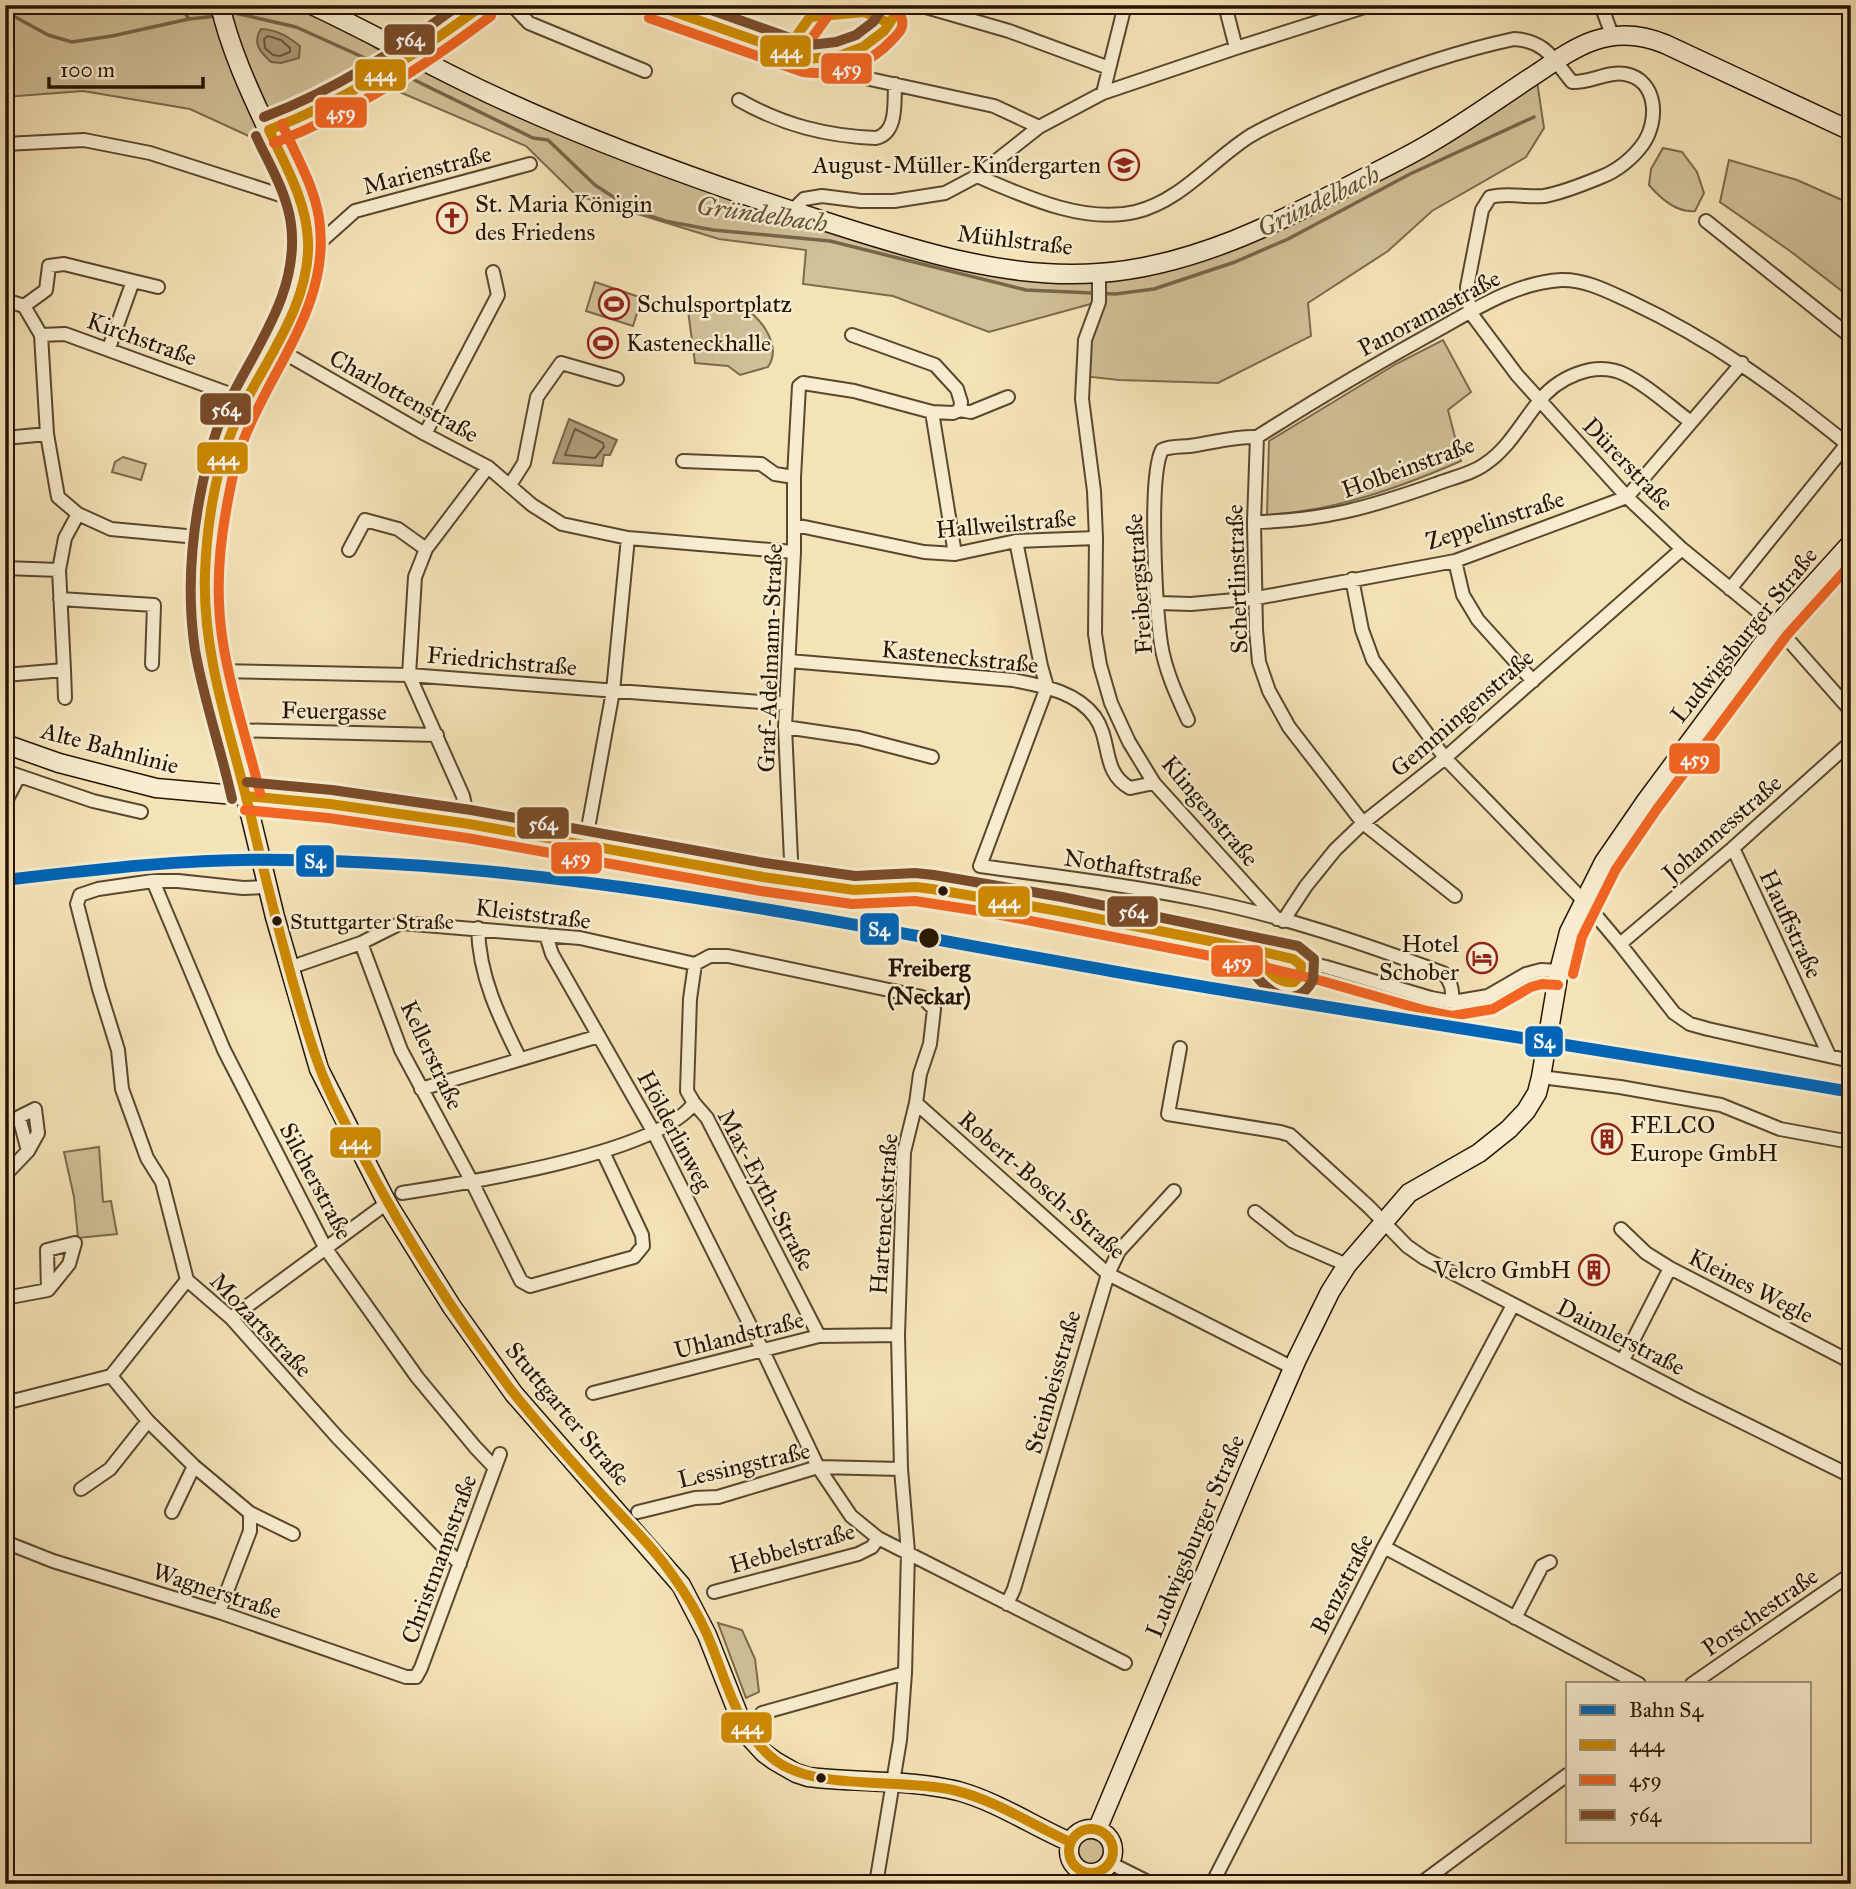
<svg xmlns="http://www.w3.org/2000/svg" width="1856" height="1889" font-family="'IM FELL Great Primer',serif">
  <rect width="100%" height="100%" fill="#f4e3b7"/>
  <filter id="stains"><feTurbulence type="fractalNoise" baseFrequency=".00286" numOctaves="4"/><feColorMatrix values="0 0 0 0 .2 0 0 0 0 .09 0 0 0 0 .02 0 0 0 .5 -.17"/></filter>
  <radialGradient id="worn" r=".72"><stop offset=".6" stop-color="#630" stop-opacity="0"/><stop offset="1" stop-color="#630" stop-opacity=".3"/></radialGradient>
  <path fill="#d1c098" stroke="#7c6a4c" stroke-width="2" d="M5,5H312L382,52L492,96L870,236L1057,273L1206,250L1537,81L1544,128L1526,157L1432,211L1388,251L1308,303L1311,336L1218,383L1119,380L1082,376L1098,302L989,332L893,296L803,284L806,250L719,239L576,195L526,146L395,90L371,83L269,130L268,145L190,109L83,91L5,97Z
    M1663,148L1682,152L1697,172L1704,193L1695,211C1677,213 1661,199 1649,185L1651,169Z
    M1729,160L1797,180L1851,204V298L1790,251L1720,202Z
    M595,282L642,298L633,326L586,311Z
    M687,303C700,303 727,299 738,304C759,314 783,345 768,367L740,375L728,366L695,363Z
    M1443,340L1471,392L1448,410L1461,461C1399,488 1334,511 1267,515L1269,441L1396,364Z
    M123,457L146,464L141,480L112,472L115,462Z
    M99,1147L103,1202L111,1201L117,1234L78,1238L74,1197L64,1152Z
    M718,1623L742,1630L755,1659L759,1692L746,1698Z
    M1074 1852a16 16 0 1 1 32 0a16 16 0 1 1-32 0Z"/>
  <path fill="#ae9c79" stroke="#786549" stroke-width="2" d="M261,29C278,30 287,36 300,46L299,58L281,63L271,62C260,52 252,43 261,29Z
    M569,419L617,440L610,455H604L602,466L553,463Z"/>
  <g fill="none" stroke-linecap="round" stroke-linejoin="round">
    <path stroke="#6a583c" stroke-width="2" d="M268,36L281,40L290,48V52L280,56L273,55L265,48L264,39Z
      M575,429L603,443L604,447L595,458L565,455Z"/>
    <path stroke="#786549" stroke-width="3.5" d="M179,5L189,19
      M10,14L48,35L72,42L112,36L189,19L217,16
      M228,14L235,13L296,27L385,67
      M396,71L533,138L548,140L595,185L635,211L665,221L713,230L830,241L1026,290L1115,294L1154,289L1235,262L1288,239L1410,174L1534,117"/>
    <g stroke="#5a472e" stroke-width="16">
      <path id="street" d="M512,5L529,23L645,71
        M654,5L808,59C854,58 878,47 902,5
        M919,5L1009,31L1109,68
        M1225,5L1236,48
        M1601,5L1612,35
        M849,55L856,70L865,78L994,106L1039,127
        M1103,93L1125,5
        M739,100C783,125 826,136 876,138C898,133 894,102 895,84
        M269,130L308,116L370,83
        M5,144L84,140L150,153L299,201
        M977,176C1024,196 1083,224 1135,212C1181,201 1211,161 1250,136C1277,120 1308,108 1337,96C1394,73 1453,52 1514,39C1546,41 1553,59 1572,82C1590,83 1608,71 1625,74C1658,80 1659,121 1643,144C1633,158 1617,171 1601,177C1584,184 1562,193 1544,196C1526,198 1509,192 1490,197L1482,210L1467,287L1470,312
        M792,211L804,199L822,196L861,201H894L945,193L977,176L1039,127L1103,93L1236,48L1371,5
        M1706,221L1851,337
        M308,253L355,211L530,164
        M1099,273V302L1085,340L1082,399L1094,491L1096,538L1095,634L1100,665L1111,703L1129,742L1154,783L1277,919
        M133,281L158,287
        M5,300L24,306
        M24,306L41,335L47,434L58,497L78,514L111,529L208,538
        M24,306L46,290L49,266L64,264L133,281L109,348
        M1470,312L1517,375L1627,497L1682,549L1776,626L1851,711
        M41,335L65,334L227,393
        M852,335L935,365L957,389L961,402L960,410
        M276,348L425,434L488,467L532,505L562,524L628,538L794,552
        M932,412L955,554
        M425,434L498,295L493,272
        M1257,437L1254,522L1256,630L1259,662L1269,691L1289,727L1363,823L1455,896
        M5,438L47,434
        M683,461L761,464L775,474L794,477
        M510,485L524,463L537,397L561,363L617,379
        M1254,522C1323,521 1371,507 1436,484C1451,478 1472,474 1485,464C1507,450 1521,424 1537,404C1556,378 1595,359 1626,375C1650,387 1669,406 1691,422
        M795,525L924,552L955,554L1016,541L1096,538
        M1016,541L1041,666L1047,687L980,866C1054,876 1128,885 1202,900C1284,916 1365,944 1443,973C1452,982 1452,990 1453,1002
        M349,550L365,520L398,529L426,549
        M1455,561L1463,595L1478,620L1533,681
        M5,568L59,570
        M1352,579L1362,630L1373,660L1445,758L1583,900L1620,944L1674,1013L1690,1024L1708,1029L1851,1061
        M1730,589L1851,439
        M60,599L154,605L152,664
        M1158,603L1191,604L1257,598L1455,561L1627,497L1742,363
        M789,661L1013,680C1042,686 1076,691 1095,717C1112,741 1101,772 1130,788L1154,783
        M64,670L65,698
        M215,671L409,675L786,704
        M5,675L64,670L59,570L65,538L78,514
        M1188,720C1177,696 1165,670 1161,644C1156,609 1148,477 1162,450C1171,446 1179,447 1189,446C1212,443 1234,436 1257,437C1315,400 1374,365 1434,332C1474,310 1514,283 1561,280C1585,279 1609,292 1631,302C1712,340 1778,388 1847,444
        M785,727L859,738L932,757
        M230,730L437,735
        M5,771L93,801L141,812
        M246,796L330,804L469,824L763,877L854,890L916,887L982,897L1255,950L1326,967L1431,998L1453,1002L1488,996L1526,974L1541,970L1559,971
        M5,803L19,776
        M469,824L463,796L409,675L415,577L426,549L488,467
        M585,845L613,691L628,538
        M1733,848L1829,1055
        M153,881L224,1050L326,1249L417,1377L475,1447L495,1468
        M792,882L785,727L794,552V477L799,386L803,383L854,391L932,412L953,413L960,410L971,412L1008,397
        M267,887L243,888L178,881H153L98,889L80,895L77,904L99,989L118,1050L122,1089L147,1158L162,1182L187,1280L231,1318L338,1438L460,1564
        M1283,921L1306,886L1335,850L1363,823L1445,758L1682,549
        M478,928C479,976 499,1017 520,1059
        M546,935L552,954L653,1131L762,1349L818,1467L851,1516L878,1538L1125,1663
        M361,943L401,1050L472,1182L521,1281L530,1286L634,1257L643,1246L642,1235L603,1152
        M1620,944L1733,848L1851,742
        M695,964L710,956H728L922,997L934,1009L930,1044L920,1074L916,1103L904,1152L898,1335L901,1469L908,1552L905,1673L900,1740L876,1884
        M695,964L690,999L687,1091L694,1103L707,1118L819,1336
        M289,968L361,943L401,923L580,938L695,964
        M1180,1048L1168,1114L1280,1132L1290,1135L1369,1207L1407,1246L1424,1258L1693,1398L1851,1476
        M1541,1077L1620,1087L1721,1105L1780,1129L1845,1141
        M421,1089L599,1036
        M916,1103L1108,1274L1293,1368
        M5,1175L28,1151L38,1133L35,1109L19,1117L28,1151
        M402,1193C465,1183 658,1154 694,1103
        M1255,1212L1292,1241L1347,1265
        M1621,1229L1646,1253L1670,1268L1851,1362
        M5,1298L48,1290L69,1264L75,1243L47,1250L48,1290
        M231,1318L387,1203
        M1623,1360L1670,1268
        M111,1376L148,1421L194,1466L250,1513L293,1534
        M593,1393L819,1336L898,1335
        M5,1403L111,1376L187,1280
        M81,1489L110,1469L148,1421
        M172,1512L194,1466
        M638,1512L695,1498L718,1497L818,1467L901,1469
        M5,1542L53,1561L219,1612L406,1677H416L421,1668L500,1454
        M1384,1547L1639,1684
        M714,1592L858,1554L872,1547L878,1538
        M1007,1604L1014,1589L1108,1274L1119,1251L1174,1191
        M219,1612L250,1531V1513
        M1515,1618L1542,1566L1550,1562
        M1692,1684L1851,1574
        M762,1713L905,1673
        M1110,1863L1152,1884
        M1212,1884L1384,1547L1513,1305
        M1420,1884L1567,1775"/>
    </g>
    <g stroke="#261300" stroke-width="21">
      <path id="secondary" d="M220,5C236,76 277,141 302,209C332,295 246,373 225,450C207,514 203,579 209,645L275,917L319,1069L387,1203L452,1307L514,1394L681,1585L707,1635L741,1721L752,1740L764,1753L775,1761L796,1773L808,1777C857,1783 909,1779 958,1791C998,1802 1033,1826 1070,1842
        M312,5C372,33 430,66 490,94C601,146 716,187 833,224C918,251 1009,280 1099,273C1191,267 1280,222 1360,180C1384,168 1409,156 1432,142C1468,121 1502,96 1536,74C1554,62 1573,48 1593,41C1618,32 1641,34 1665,44L1851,131
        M5,8L12,5
        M5,744L59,763L156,788L246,796
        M1069 1851a22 22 0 1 1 44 0a22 22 0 1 1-44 0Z
        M1097,1830L1248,1472L1297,1359L1330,1292L1347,1265L1409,1193L1479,1153L1509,1129L1526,1111L1537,1093L1541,1077L1559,971L1569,932L1604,862L1646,801L1776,626L1851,543"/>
    </g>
    <use href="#street" stroke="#f8edd0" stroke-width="12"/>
    <use href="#secondary" stroke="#f8edd0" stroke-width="18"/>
    <g stroke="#5a472e" stroke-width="16" stroke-linecap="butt">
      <path id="street-bridge" d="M370,83L473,13"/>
    </g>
    <use href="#street-bridge" stroke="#f8edd0" stroke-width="12"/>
    <g stroke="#f8edd0" stroke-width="16">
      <path id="bus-1" d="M655,5L808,59L839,56L863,47L884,31L902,5
        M785,52L810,17L864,12L889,23
        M269,130C285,165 306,200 308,240C311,305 264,361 238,417C216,465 207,521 205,573C202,656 231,733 250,813C263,869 277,924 292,979C302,1013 311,1048 325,1081C337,1110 353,1138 368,1166C410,1245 458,1320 512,1391C541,1428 572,1462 603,1496C627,1522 653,1547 673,1576C686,1594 697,1612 706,1632C726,1676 735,1730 776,1761C818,1791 900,1778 953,1790C995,1800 1031,1824 1070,1842
        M269,130C347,100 415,55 483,5
        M246,796L330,804L469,824L763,877L854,890L916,887L932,889L1059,911L1255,950
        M1255,950L1293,959L1301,965L1300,976L1294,982C1274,984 1264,966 1255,950Z
        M1069 1851a22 22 0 1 1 44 0a22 22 0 1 1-44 0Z"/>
    </g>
    <g stroke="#f8edd0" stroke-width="16">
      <path id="bus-2" d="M649,18L803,72C837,77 870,64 893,39C900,32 905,27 901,16L884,5
        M796,60L830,13
        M274,143C354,112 423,67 491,16
        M260,793C248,743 231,694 223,643C216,600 218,555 226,511C231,482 237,452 250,425C280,357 331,297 319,218C314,185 295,154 282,124
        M245,810L328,818L467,838L761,891L852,904L915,901L980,911L1252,964L1322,981L1427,1011L1452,1016L1493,1009L1531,987L1542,984L1558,985
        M1573,974L1582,937L1616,869L1657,809L1787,635L1851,564"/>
    </g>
    <g stroke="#f8edd0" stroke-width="16">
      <path id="bus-3" d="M697,5L810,45L836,42L856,35L873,22L885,5
        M264,117C335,90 398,50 459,5
        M247,782L332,790L471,810L765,863L855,876L915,873L934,875L1062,897L1298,946L1314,959L1313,980C1293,1017 1260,986 1246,962
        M232,799C221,749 204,701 195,650C188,603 190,554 198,507C204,474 211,441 225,410C253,350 300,294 291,224C287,193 269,164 256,136"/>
    </g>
    <use href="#bus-1" stroke="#cd8900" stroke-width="10"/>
    <use href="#bus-2" stroke="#f26522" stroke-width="10"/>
    <use href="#bus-3" stroke="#7a4b2a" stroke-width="10"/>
    <g stroke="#f8edd0" stroke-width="18">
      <path id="rail-1" d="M5,880C98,869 191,858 285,860C564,863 837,923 1111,971C1357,1014 1605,1049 1851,1092"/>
    </g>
    <use href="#rail-1" stroke="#0065b7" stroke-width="12"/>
  </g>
  <defs>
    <g id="school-ring" transform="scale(1.575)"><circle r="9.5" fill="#f8edd0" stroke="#8f2418" stroke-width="1.5"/><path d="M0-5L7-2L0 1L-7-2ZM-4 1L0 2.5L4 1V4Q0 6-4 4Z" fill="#8f2418"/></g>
    <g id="church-ring" transform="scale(1.575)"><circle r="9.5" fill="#f8edd0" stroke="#8f2418" stroke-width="1.5"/><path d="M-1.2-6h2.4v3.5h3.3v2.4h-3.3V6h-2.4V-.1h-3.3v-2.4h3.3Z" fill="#8f2418"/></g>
    <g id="stadium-ring" transform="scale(1.575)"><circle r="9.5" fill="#f8edd0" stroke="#8f2418" stroke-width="1.5"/><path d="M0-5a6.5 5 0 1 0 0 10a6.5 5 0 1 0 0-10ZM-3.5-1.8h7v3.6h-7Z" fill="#8f2418"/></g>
    <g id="hotel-ring" transform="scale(1.575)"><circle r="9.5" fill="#f8edd0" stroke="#8f2418" stroke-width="1.5"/><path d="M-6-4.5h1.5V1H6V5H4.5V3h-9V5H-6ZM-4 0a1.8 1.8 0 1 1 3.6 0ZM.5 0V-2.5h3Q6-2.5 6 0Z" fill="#8f2418"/></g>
    <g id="building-ring" transform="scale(1.575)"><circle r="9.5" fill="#f8edd0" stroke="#8f2418" stroke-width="1.5"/><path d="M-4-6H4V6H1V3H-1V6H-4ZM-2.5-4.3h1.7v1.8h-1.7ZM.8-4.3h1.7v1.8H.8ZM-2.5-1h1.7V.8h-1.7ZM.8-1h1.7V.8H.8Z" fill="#8f2418"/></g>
  </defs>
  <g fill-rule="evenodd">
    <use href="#school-ring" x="1124" y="165"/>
    <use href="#church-ring" x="452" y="218"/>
    <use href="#stadium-ring" x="614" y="304"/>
    <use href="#stadium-ring" x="603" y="343"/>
    <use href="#hotel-ring" x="1482" y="958"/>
    <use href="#building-ring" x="1607" y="1139"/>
    <use href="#building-ring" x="1594" y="1270"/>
  </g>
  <g fill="#261300" stroke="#f8edd0" stroke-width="2.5">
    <circle cx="943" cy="891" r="6"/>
    <circle cx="277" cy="921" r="6"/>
    <circle cx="929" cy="938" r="11"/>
    <circle cx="821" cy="1778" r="6"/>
  </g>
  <g text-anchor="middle" stroke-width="5" stroke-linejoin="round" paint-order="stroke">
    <g font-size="22" fill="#261300" stroke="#f8edd0" text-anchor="start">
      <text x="290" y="929">Stuttgarter Straße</text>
    </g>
    <g font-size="24" fill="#261300" stroke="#f8edd0" text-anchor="start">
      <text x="1101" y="173" text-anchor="end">August-Müller-Kindergarten</text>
      <text x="475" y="212">St. Maria Königin<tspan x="475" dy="28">des Friedens</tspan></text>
      <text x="637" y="312">Schulsportplatz</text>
      <text x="626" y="351">Kasteneckhalle</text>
      <text x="1459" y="952" text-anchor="end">Hotel<tspan x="1459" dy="28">Schober</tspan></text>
      <text x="1630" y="1133">FELCO<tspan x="1630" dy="28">Europe GmbH</tspan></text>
      <text x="1571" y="1278" text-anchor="end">Velcro GmbH</text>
    </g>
    <g font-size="24" fill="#261300" stroke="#f8edd0">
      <text transform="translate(427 170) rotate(-15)" y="8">Marienstraße</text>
      <text transform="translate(1015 240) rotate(7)" y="8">Mühlstraße</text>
      <text transform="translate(1429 313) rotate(-28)" y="8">Panoramastraße</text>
      <text transform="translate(142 339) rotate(20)" y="8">Kirchstraße</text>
      <text transform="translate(404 396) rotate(29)" y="8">Charlottenstraße</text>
      <text transform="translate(1628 464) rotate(46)" y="8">Dürerstraße</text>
      <text transform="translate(1408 467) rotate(-20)" y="8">Holbeinstraße</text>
      <text transform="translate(1495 520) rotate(-18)" y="8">Zeppelinstraße</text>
      <text transform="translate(1006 524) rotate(-5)" y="8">Hallweilstraße</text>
      <text transform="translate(1237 579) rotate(-92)" y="8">Schertlinstraße</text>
      <text transform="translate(1139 584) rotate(-94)" y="8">Freibergstraße</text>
      <text transform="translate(1744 635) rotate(-51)" y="8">Ludwigsburger Straße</text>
      <text transform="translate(960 657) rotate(6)" y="8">Kasteneckstraße</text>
      <text transform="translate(770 658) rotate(-88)" y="8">Graf-Adelmann-Straße</text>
      <text transform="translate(502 661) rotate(5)" y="8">Friedrichstraße</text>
      <text transform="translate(334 711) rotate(1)" y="8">Feuergasse</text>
      <text transform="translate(1462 713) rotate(-41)" y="8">Gemmingenstraße</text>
      <text transform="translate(110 748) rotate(15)" y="8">Alte Bahnlinie</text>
      <text transform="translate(1210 811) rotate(50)" y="8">Klingenstraße</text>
      <text transform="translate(1722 828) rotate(-41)" y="8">Johannesstraße</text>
      <text transform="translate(1133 868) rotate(9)" y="8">Nothaftstraße</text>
      <text transform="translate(533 914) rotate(7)" y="8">Kleiststraße</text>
      <text transform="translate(1791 924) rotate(65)" y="8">Hauffstraße</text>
      <text transform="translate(432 1055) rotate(65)" y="8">Kellerstraße</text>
      <text transform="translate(675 1131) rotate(62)" y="8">Hölderlinweg</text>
      <text transform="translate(316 1181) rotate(62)" y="8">Silcherstraße</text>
      <text transform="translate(1042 1185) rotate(41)" y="8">Robert-Bosch-Straße</text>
      <text transform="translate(766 1190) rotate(62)" y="8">Max-Eyth-Straße</text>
      <text transform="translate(884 1214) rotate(-86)" y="8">Harteneckstraße</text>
      <text transform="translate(1751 1286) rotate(27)" y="8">Kleines Wegle</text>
      <text transform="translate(261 1325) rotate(46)" y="8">Mozartstraße</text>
      <text transform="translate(739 1335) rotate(-14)" y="8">Uhlandstraße</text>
      <text transform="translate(1621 1337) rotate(27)" y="8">Daimlerstraße</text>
      <text transform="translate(1053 1382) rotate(-74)" y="8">Steinbeisstraße</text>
      <text transform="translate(568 1414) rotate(50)" y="8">Stuttgarter Straße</text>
      <text transform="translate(744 1465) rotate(-13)" y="8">Lessingstraße</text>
      <text transform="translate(1195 1536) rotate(-67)" y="8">Ludwigsburger Straße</text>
      <text transform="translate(792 1548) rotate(-16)" y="8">Hebbelstraße</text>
      <text transform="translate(439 1559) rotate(-70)" y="8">Christmannstraße</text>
      <text transform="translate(1342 1584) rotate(-63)" y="8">Benzstraße</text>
      <text transform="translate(217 1591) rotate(18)" y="8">Wagnerstraße</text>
      <text transform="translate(1760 1612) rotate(-35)" y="8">Porschestraße</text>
    </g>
    <g font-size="24" font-weight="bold" fill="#261300" stroke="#f8edd0">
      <text x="929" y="976">Freiberg<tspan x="929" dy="28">(Neckar)</tspan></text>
    </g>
    <g font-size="26" font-style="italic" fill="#635136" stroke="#f8edd0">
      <text transform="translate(1318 201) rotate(-26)" y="9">Gründelbach</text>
      <text transform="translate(762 214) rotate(8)" y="9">Gründelbach</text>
    </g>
  </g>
  <g stroke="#f8edd0" stroke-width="2.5">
    <rect x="383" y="23" width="53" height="33" rx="7" fill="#7a4b2a"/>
    <rect x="759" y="34" width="53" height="34" rx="7" fill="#cd8900"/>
    <rect x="820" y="52" width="53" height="33" rx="7" fill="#f26522"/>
    <rect x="354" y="58" width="53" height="34" rx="7" fill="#cd8900"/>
    <rect x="314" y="96" width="54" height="33" rx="7" fill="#f26522"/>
    <rect x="199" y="392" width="53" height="34" rx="7" fill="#7a4b2a"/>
    <rect x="196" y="441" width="53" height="34" rx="7" fill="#cd8900"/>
    <rect x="1668" y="742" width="53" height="33" rx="7" fill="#f26522"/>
    <rect x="516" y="806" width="54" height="34" rx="7" fill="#7a4b2a"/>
    <rect x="550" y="841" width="53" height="34" rx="7" fill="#f26522"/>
    <rect x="295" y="844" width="40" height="34" rx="7" fill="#0065b7"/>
    <rect x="977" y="885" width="54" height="33" rx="7" fill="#cd8900"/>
    <rect x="1106" y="895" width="53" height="33" rx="7" fill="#7a4b2a"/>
    <rect x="859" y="912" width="41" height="34" rx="7" fill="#0065b7"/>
    <rect x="1210" y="944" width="54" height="34" rx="7" fill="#f26522"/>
    <rect x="1524" y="1025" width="40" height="33" rx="7" fill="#0065b7"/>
    <rect x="329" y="1126" width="53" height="33" rx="7" fill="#cd8900"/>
    <rect x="720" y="1711" width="53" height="33" rx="7" fill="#cd8900"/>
  </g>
  <g font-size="19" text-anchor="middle" font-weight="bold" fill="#fff">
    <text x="410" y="46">564</text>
    <text x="786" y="58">444</text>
    <text x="847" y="75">459</text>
    <text x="380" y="81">444</text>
    <text x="341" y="119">459</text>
    <text x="226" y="416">564</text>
    <text x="223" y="465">444</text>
    <text x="1695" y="765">459</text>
    <text x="543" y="830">564</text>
    <text x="576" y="864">459</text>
    <text x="315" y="868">S4</text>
    <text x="1004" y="908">444</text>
    <text x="1133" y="918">564</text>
    <text x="879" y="936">S4</text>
    <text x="1237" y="968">459</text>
    <text x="1544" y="1048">S4</text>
    <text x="355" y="1149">444</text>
    <text x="747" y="1734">444</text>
  </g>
  <rect width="1856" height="1889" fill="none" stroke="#f4e3b7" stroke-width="28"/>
  <rect x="7" y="7" width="1842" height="1875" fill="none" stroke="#261300" stroke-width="3.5"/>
  <rect x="14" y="14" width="1828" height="1861" fill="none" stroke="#261300" stroke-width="2"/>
  <rect x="1566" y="1682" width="245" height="161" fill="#f8edd0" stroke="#a4967d" stroke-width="2"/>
  <rect x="1580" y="1705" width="35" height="10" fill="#0065b7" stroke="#a4967d" stroke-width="2"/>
  <text x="1629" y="1717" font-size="21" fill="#261300">Bahn S4</text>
  <rect x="1580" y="1740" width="35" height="10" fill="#cd8900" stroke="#a4967d" stroke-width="2"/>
  <text x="1629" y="1752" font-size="21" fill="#261300">444</text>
  <rect x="1580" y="1775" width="35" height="10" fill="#f26522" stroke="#a4967d" stroke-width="2"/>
  <text x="1629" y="1787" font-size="21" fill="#261300">459</text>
  <rect x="1580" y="1810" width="35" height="10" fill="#7a4b2a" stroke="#a4967d" stroke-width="2"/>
  <text x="1629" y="1822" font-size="21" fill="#261300">564</text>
  <path d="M49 77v10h154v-10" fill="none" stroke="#261300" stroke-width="3.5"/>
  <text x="60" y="77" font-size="21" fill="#261300" stroke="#f8edd0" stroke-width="5" paint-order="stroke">100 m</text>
  <rect width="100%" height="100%" filter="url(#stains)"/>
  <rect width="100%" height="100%" fill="url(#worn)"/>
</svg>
